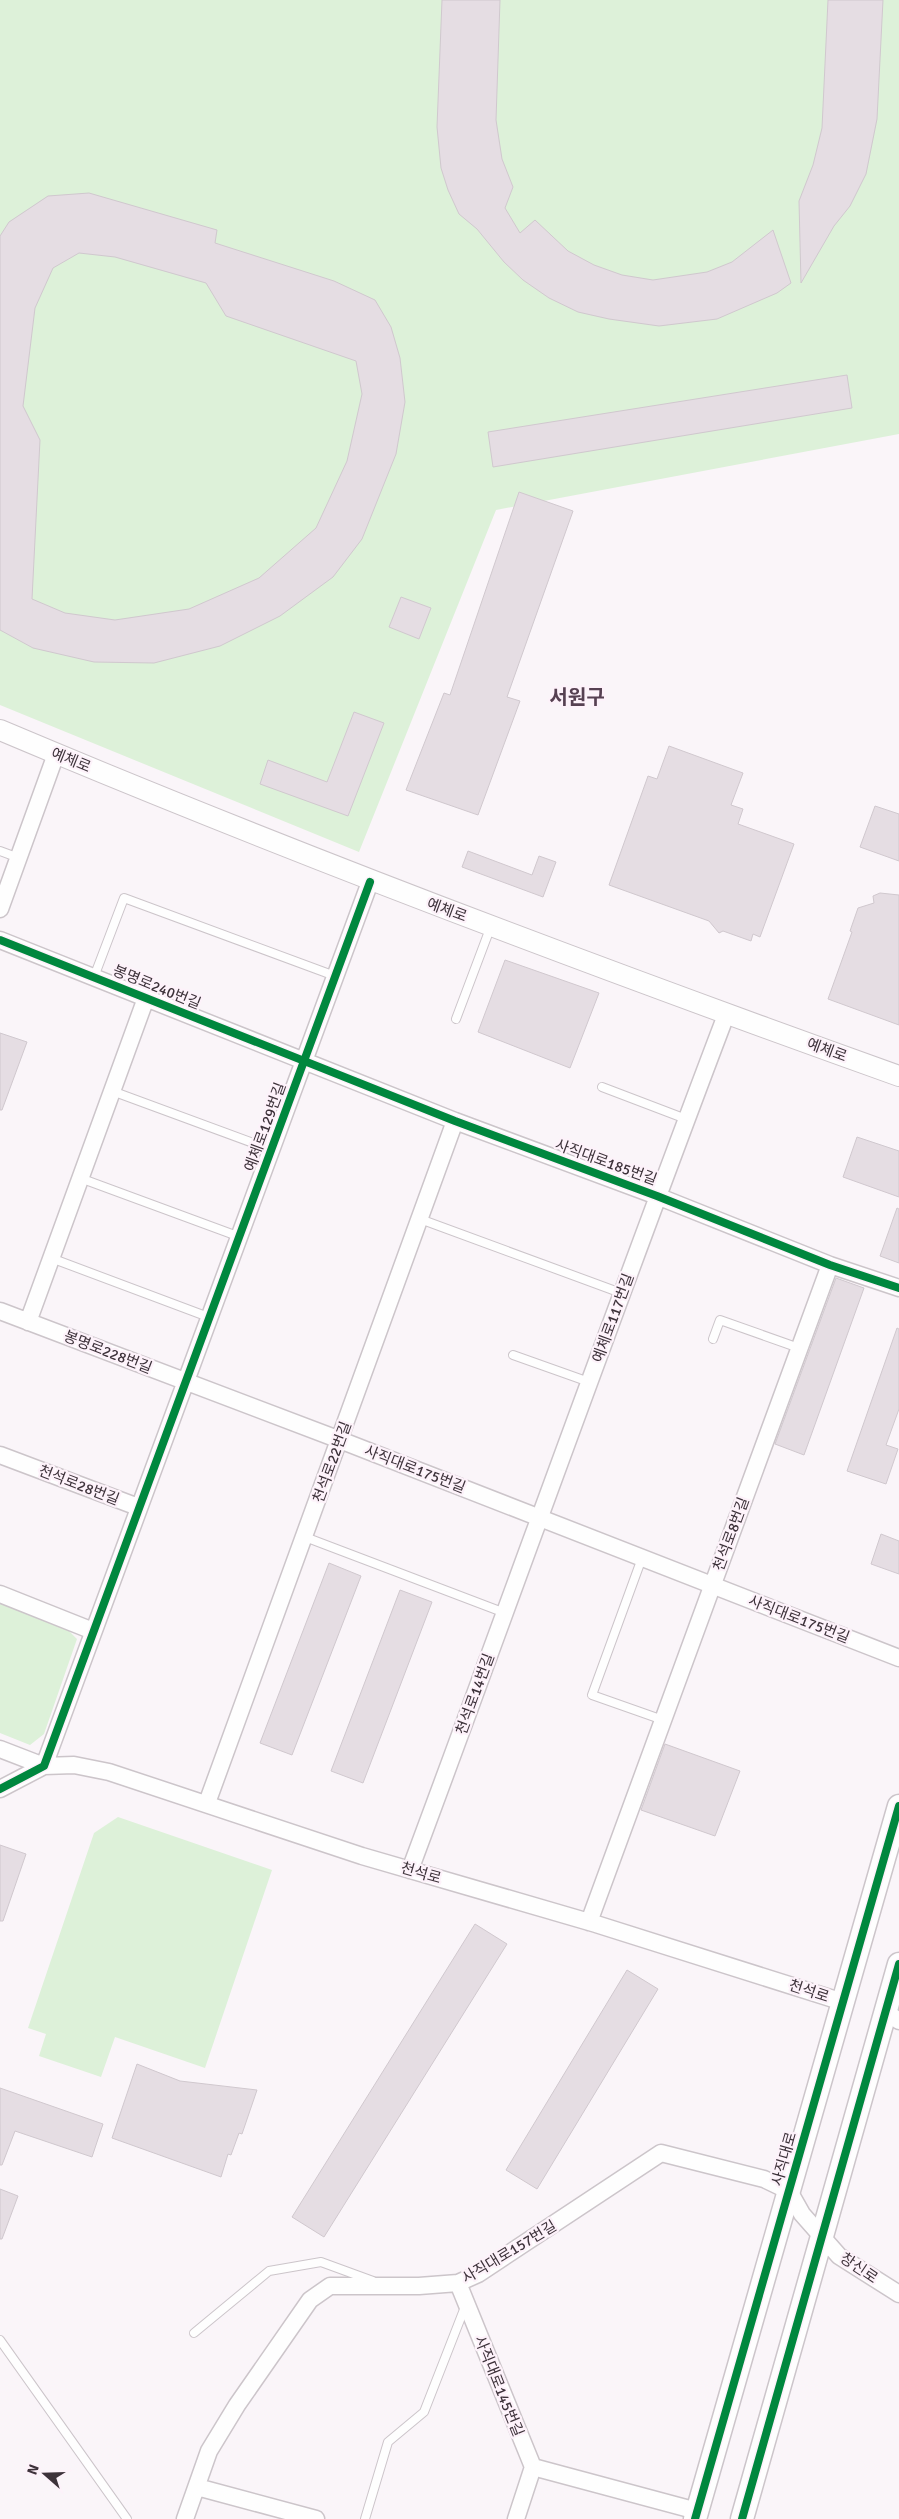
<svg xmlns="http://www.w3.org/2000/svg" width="899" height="2519" font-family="Signika,'Noto Sans KR',sans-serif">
  <rect width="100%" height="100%" fill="#faf5f9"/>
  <path fill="#ddf1d9" d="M0,0H899V434L496,510L359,852L0,705Z
    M0,1601L65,1627L77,1639L44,1734L30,1745L0,1733Z
    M118,1817L272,1870L205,2068L115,2037L101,2077L39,2056L46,2034L28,2028L94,1833Z"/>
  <path fill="#e5dde3" stroke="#d0c8ce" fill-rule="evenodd" d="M442,0H500L496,120L502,159L513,187L505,208L520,233L535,220L568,251L594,265L622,275L653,280L707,272L732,262L773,230L791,283L777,293L717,319L659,326L609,319L578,312L549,298L523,280L504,262L477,229L459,214L448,190L441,168L437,127Z
    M828,0H883L877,119L866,174L850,206L834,226L801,283L799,201L813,165L822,128Z
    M89,193L217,230L215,243L334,281L375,300L391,327L400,358L405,402L396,454L362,539L333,577L280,616L220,646L154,663L94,662L33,648L0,630V236L9,222L48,196ZM79,253L115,257L206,283L226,316L356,361L362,394L347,461L316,528L259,578L189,609L115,620L65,613L32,599L40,440L23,406L35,308L53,268Z
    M847,375L852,408L493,467L488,432Z
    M519,492L573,511L507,697L520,701L478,815L406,790L444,693L450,695Z
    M401,597L431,608L419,639L389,627Z
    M354,712L384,723L348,816L260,784L268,760L327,782Z
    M669,746L743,773L731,805L743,809L738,824L794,844L760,937L753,934L751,941L723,931L719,933L709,921L609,885L648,776L657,779Z
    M875,806L899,814V861L860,847Z
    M468,851L532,875L539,856L556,862L543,897L462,867Z
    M880,893L899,895V1025L828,999L852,932L850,931L858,908L874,903L873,896Z
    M505,960L599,993L570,1068L478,1032Z
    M0,1033L27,1042L2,1110H0Z
    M857,1137L899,1151V1197L843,1177Z
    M897,1208L899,1209V1263L880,1256Z
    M836,1278L864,1288L804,1455L775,1444Z
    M897,1328L899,1329V1409L886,1445L898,1449L886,1484L847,1471Z
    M881,1534L899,1541V1574L871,1564Z
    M329,1563L361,1576L292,1755L260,1743Z
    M400,1590L432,1602L363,1783L331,1771Z
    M665,1744L740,1771L715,1836L641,1810Z
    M0,1845L26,1854L3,1921H0Z
    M475,1924L507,1944L324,2237L292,2217Z
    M627,1970L658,1989L537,2189L506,2170Z
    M137,2064L180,2081L257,2090L242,2134L239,2133L231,2155L228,2154L221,2177L112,2138Z
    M0,2088L103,2124L92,2157L15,2131L2,2165H0Z
    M0,2189L18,2196L2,2239H0Z"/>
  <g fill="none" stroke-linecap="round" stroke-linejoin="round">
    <g stroke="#ccc5ca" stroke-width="10">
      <path id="service" d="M0,851L19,858
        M94,977L124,898L335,976
        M456,1019L491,926
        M602,1087L686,1119
        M112,1091L272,1150
        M80,1178L240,1237
        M420,1219L621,1293
        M51,1258L211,1318
        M713,1339L720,1320L799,1348
        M513,1355L589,1382
        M305,1537L505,1613
        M642,1558L592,1695L663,1720
        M194,2333L269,2271L321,2262L373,2281
        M0,2340L127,2519
        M365,2519L388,2442L424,2412L465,2307"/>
    </g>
    <g stroke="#ccc5ca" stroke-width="19">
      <path id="minor" d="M0,909L56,754
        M0,940L455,1121L657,1196L830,1265L899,1288
        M0,1311L340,1440L899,1658
        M28,1322L146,998
        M0,1455L138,1507
        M0,1594L93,1631
        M0,1749L44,1766L74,1765L109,1772L362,1856L596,1924L843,2002
        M0,1789L44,1766L370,882
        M207,1803L455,1121
        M410,1870C516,1585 618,1299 726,1015
        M589,1922L830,1265
        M886,2012L899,2021
        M458,2283L533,2467L697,2511
        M197,2487L316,2519
        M185,2519L209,2451L237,2405L310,2300L330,2286H419L458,2283L478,2274L661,2153L764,2179L789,2191L802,2214L839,2256L899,2294
        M516,2519L533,2467"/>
    </g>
    <g stroke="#ccc5ca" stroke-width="22">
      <path id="tertiary" d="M0,730C296,855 597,968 899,1076"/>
    </g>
    <g stroke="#ccc5ca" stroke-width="25">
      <path id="secondary" d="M695,2519L899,1806
        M742,2519L899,1964"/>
    </g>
    <use href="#service" stroke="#fefefe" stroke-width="8"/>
    <use href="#minor" stroke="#fefefe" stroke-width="16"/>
    <use href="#tertiary" stroke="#fefefe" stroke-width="20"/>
    <use href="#secondary" stroke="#fefefe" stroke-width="22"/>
    <g stroke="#fdf2fa" stroke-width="11">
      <path id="cycleway" d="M0,940L455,1121L657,1196L830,1265L899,1288
        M0,1789L44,1766L370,882
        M695,2519L899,1806
        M742,2519L899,1964"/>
    </g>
    <use href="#cycleway" stroke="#00873e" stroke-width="8"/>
  </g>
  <g text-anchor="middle" stroke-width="4.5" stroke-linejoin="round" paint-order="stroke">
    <g font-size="15" fill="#3d323a" stroke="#fdf2fa">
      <text transform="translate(71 760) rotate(22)" y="5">예체로</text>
      <text transform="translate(447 910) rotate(20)" y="5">예체로</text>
      <text transform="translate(157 987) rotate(22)" y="5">봉명로240번길</text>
      <text transform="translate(827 1050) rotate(20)" y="5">예체로</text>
      <text transform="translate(265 1127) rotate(-70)" y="5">예체로129번길</text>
      <text transform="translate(606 1162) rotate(20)" y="5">사직대로185번길</text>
      <text transform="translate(613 1318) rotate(-70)" y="5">예체로117번길</text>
      <text transform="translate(108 1352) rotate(21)" y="5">봉명로228번길</text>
      <text transform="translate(332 1462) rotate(-70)" y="5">천석로22번길</text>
      <text transform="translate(415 1469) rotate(21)" y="5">사직대로175번길</text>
      <text transform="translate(79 1485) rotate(21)" y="5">천석로28번길</text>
      <text transform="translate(731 1534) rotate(-70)" y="5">천석로8번길</text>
      <text transform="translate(799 1619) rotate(21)" y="5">사직대로175번길</text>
      <text transform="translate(475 1694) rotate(-70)" y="5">천석로14번길</text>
      <text transform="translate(421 1873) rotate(16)" y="5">천석로</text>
      <text transform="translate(809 1991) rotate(18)" y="5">천석로</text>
      <text transform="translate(784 2159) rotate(-74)" y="5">사직대로</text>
      <text transform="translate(509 2252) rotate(-31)" y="5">사직대로157번길</text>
      <text transform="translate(859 2268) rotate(34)" y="5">창신로</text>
      <text transform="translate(499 2386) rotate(68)" y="5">사직대로145번길</text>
    </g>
    <g font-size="20" font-weight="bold" fill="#564152" stroke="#fdf2fa">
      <text x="577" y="704">서원구</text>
    </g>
  </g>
  <g transform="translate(45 2474) rotate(290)" stroke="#fdf2fa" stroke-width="4" paint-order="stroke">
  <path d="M0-4L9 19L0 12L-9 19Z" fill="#3d323a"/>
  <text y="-8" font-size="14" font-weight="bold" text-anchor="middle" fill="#3d323a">N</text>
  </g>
</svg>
